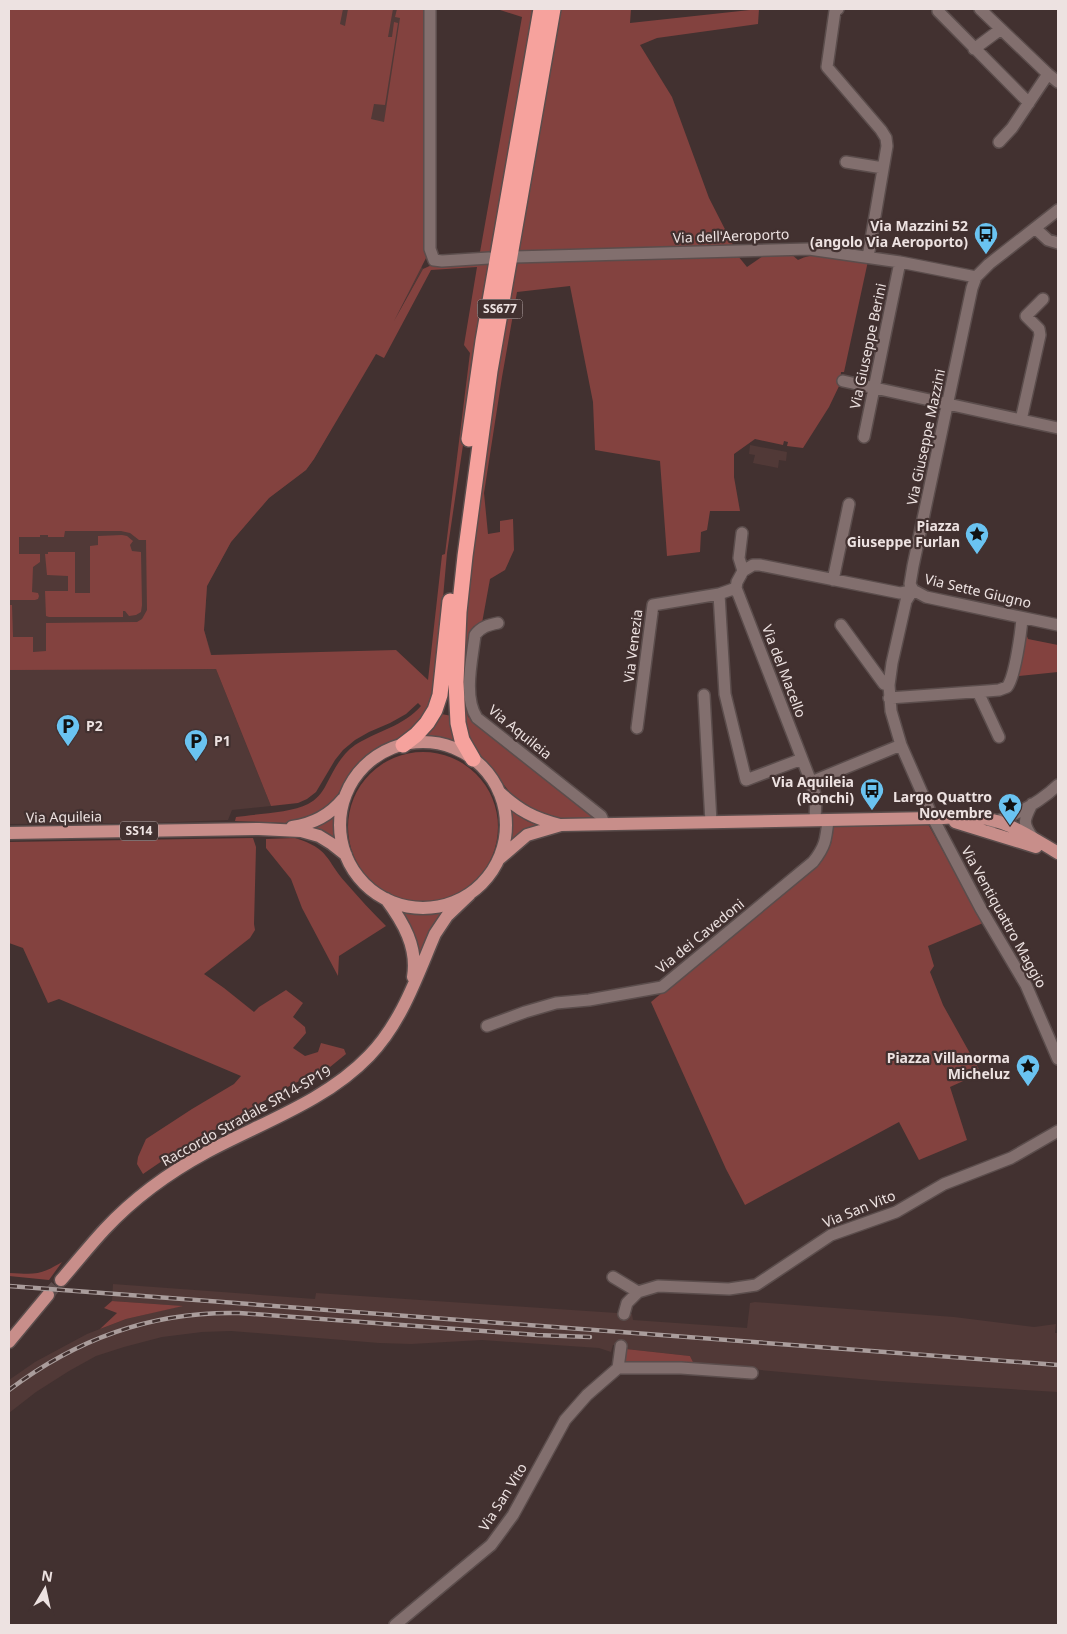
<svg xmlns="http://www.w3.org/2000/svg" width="1067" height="1634" font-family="'Noto Sans',sans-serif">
  <rect width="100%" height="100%" fill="#423130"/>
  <path fill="#513937" d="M9,9H425L421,266L423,269L314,459L306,470L269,498L231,542L207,586L204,630L216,669L271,806L232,810L228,820L150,823L9,824Z
    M750,445L787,452L786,461L779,460L778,468L753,463L755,455L749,454Z
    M113,1284L315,1299L316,1293L632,1314L633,1320L747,1328L750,1303L755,1302L954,1317L1034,1327L1056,1324L1055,1333H1058V1392L882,1381L694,1364L690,1356L626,1349V1346L613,1345L611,1352L599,1348L482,1340L411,1344L379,1343L231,1331L202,1332L162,1337L124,1347L96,1356L69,1371L36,1392L9,1413V1380L35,1362L87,1334L126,1319L181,1306L112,1301Z"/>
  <path fill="#83423f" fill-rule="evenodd" d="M9,9H343L340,24L345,26L348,9H393L388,37H392L394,22L398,23L385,105L374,104L371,119L384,122L400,18L395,17L397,9H425L426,258L394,321L423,269L434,264L490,263L447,553L434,698L421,722L402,737L376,750L354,768L333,802L320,814L303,821L285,823L235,821L236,817C255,814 291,813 308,804C316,800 322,793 326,785C334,770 340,756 355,745C377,731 404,726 421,706L418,703L406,714L390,723L369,732L355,740L343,750L335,760L316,792L307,799L298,803L271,806L216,669L9,670V605H12L13,637H33V652L46,651V623L137,622L142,619L147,610L146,540H139L130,533L121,531H65L64,537H48V535H40V537H19V554H40V562L33,567L32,592L38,593L39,596L38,599L35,600H9ZM477,267L464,345L470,353L445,554L442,555L428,680L396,650L211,655L204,630L207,586L231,542L269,498L306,470L314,459L376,354L384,358L431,270Z
    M497,9H535L492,252H480L522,17Z
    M557,9H631L630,23L759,9L758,24L657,38L640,45L672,97L709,198L733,245L515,252Z
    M791,254L798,260C819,249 845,258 868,261L844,372H841L840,384L829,407L803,448L787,446L788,442L784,441L783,445L755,439L734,454V477L740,511H710L707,530L701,532L700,552L667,556L660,461L595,450L593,402L570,286L517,292L502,377L484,493L488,534L500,532V521L513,519L514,550L505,570L490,579L482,623L473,627C469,657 463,687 468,717L473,719L593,814L595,818H555L542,816L517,802L488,764L470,747L462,717L464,638L485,438L514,263L738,256L747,267L763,256Z
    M122,535L127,536L133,541L130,545L132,551L141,552L142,605L141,612L136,615L129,616L125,611H123V617H49L46,616L45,591H68V576L47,575L45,554H48V552H75V593H90V546L98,545V536Z
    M1026,633L1028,639L1058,645V672L1019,676L1016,669Z
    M436,713L452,716L459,748L439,742L416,741Z
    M348 827a75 75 0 1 1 150 0a75 75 0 1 1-150 0Z
    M510,809L527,821L537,825L536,827L510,843L508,812V810Z
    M337,813L336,830L338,841L312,828Z
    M928,824L983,923L928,946L934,966L930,972L943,1005L981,1073L950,1087L967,1140L919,1160L899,1122L745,1205L726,1169L651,1002L819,861L831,844L833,826Z
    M253,838L256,847L254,924L255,930L250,938L204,974L224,988L254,1012L259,1007L286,990L303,1003L293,1017L305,1027L306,1033L293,1048L305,1056L318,1052L321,1043L344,1049L346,1054L330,1067L293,1084L165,1159L143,1174L137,1164L138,1157L146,1139L192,1109L234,1084L241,1076L59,999L48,1003L23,948L9,943V842Z
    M295,838C330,849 325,859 346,883C359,898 372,912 386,926L339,956L338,976L302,908L291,879L266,848V839Z
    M401,911L422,915L441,913L442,915L420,958Z
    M62,1262L49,1280L9,1276V1273C35,1274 39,1276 62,1262Z
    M112,1301L183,1306L126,1319L100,1329L117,1313L104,1308Z
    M626,1349L690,1356L694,1364L624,1363Z"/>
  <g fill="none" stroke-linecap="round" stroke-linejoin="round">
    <path stroke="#5c4c4b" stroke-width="12" stroke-dasharray="12 6" stroke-linecap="butt" d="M48,1295L61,1280"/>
    <g stroke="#5b4d4c" stroke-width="14">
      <path id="minor" d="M430,9V249L434,260L442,261L489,258
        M838,9L835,11L827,67L881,130L886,138L887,146L868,257
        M980,9L1048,74L1058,82
        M938,11L1029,103
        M974,49L1001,29
        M999,142L1012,128L1048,74
        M846,162L883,168
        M1035,228L1048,240L1058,243
        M514,257L809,249L900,262L976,277
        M843,381L1058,428
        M1021,420L1040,335L1039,329L1026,316L1043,299
        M864,437L900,262
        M742,533L739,558L743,571L737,582L736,588L811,782L816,798L815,820
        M743,571L753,565H760L900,593L913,590L926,597L1058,625
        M833,580L849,504
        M736,588L719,594L725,694L746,780L802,759
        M913,590L906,601L892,663L889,685L891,711L901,745L933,818L981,909L1026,985L1058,1059
        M913,590L910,584L913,566L972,288L976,277L989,264L1058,210
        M498,623C488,625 481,627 475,635C472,660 463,697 477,718L601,816L604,823
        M841,625L884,684L889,685
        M978,692L999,737
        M704,695L711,822
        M889,698L987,691L999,690L1007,687C1015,677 1021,632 1022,618
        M637,728L653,605L719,594
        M811,782L901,745
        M1032,804C1024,820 1022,823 1033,838
        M992,823C1016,815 1040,802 1058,785
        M487,1026L525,1012L556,1003L589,1000L662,987L813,862C825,847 826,840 828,820
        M613,1277L638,1292
        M624,1314L627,1303L638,1292L658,1286L729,1289L756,1285L831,1235L896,1212L944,1184L1011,1158L1058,1131
        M618,1368H681L752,1373
        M395,1625L491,1545L513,1515L565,1420L587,1395L618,1368L621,1346"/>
    </g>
    <g stroke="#5b4d4c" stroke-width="15">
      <path id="major" d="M340 825a83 83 0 1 1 166 0a83 83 0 1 1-166 0Z
        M499,792C520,811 533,818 560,825
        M955,822L1036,847
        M292,827C313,824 330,815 343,799
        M9,833L259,829L301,831L319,836L332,844L346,855
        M499,859L527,835L561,825L933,818C950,818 970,816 988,819C1013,824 1036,840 1058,853
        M386,899C403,922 418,947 413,977
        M61,1280C76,1263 90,1245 105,1229C134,1198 170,1172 207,1152C261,1123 326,1101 369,1056C402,1022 417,976 435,934L447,916L469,895
        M9,1342L48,1295"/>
    </g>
    <g stroke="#5b4d4c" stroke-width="18">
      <path id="highway" d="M469,439L483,341L541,9
        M403,745L416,735L427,723L435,710L440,695L450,601
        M473,759L462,740L458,723L456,682L459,612L465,556L490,371L553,9"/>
    </g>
    <use href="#minor" stroke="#826f6e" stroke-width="11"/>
    <use href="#major" stroke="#c88e8a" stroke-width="12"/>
    <use href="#highway" stroke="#f6a29d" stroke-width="15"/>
    <g stroke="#aa9d9c" stroke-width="4.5">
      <path id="rail" d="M9,1286L1058,1365
        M9,1390C76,1339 154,1311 239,1313L537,1335L590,1337"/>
    </g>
    <use href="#rail" stroke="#423130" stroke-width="2.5" stroke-dasharray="8" stroke-linecap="butt"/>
  </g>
  <defs>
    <g id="bus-pin" transform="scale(1.25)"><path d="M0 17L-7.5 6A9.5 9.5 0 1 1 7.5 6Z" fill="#6ac3f1" stroke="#423130"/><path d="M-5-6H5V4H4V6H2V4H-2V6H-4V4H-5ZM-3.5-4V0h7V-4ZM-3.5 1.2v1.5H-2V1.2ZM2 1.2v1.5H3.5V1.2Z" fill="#111"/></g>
    <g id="sight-pin" transform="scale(1.25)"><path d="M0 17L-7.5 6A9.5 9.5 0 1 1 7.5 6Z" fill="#6ac3f1" stroke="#423130"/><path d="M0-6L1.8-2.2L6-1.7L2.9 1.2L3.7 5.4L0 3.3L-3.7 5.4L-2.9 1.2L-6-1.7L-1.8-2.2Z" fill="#111"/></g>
    <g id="parking-pin" transform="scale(1.25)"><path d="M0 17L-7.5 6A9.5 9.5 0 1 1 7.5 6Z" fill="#6ac3f1" stroke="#423130"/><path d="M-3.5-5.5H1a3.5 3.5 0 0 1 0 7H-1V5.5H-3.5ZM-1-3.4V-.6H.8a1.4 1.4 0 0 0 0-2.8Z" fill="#111"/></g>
  </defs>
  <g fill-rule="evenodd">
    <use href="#bus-pin" x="986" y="234"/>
    <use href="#sight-pin" x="977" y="534"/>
    <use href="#parking-pin" x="68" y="726"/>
    <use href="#parking-pin" x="196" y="741"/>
    <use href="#bus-pin" x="872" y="790"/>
    <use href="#sight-pin" x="1010" y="805"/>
    <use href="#sight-pin" x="1028" y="1066"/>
  </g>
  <g text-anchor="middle" stroke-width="4.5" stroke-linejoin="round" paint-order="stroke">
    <g fill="#423130" stroke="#baadac" stroke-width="1">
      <rect x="477.5" y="299.5" width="45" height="19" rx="4"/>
      <rect x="120" y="821.5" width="38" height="19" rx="4"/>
    </g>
    <g font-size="12" font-weight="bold" fill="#ede2e1">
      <text x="500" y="313">SS677</text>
      <text x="139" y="835">SS14</text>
    </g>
    <g font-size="14" font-weight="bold" fill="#ede2e1" stroke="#423130" text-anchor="end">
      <text x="968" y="231">Via Mazzini 52<tspan x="968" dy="16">(angolo Via Aeroporto)</tspan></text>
      <text x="960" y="531">Piazza<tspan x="960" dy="16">Giuseppe Furlan</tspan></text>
      <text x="86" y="731" text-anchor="start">P2</text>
      <text x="214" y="746" text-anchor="start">P1</text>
      <text x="854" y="787">Via Aquileia<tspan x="854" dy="16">(Ronchi)</tspan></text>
      <text x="992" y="802">Largo Quattro<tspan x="992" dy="16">Novembre</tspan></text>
      <text x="1010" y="1063">Piazza Villanorma<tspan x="1010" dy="16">Micheluz</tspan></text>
    </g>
    <g font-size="14" fill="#ede2e1" stroke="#423130">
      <text transform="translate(731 236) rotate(-2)" y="5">Via dell'Aeroporto</text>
      <text transform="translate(868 346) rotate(-78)" y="5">Via Giuseppe Berini</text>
      <text transform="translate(926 437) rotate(-78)" y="5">Via Giuseppe Mazzini</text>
      <text transform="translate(978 591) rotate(13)" y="5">Via Sette Giugno</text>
      <text transform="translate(633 646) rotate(-83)" y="5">Via Venezia</text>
      <text transform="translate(784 671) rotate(69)" y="5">Via del Macello</text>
      <text transform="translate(520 732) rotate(39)" y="5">Via Aquileia</text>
      <text transform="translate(64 817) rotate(-1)" y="5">Via Aquileia</text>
      <text transform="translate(1004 917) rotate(61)" y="5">Via Ventiquattro Maggio</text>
      <text transform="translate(700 936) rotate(-39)" y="5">Via dei Cavedoni</text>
      <text transform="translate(246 1116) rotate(-29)" y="5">Raccordo Stradale SR14-SP19</text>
      <text transform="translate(859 1209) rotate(-22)" y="5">Via San Vito</text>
      <text transform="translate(503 1497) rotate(-58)" y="5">Via San Vito</text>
    </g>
  </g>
  <rect width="1067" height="1634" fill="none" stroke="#ede2e1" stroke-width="20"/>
  <g transform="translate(45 1589) rotate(9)" stroke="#423130" stroke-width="4" paint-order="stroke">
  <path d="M0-4L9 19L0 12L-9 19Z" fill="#ede2e1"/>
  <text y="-8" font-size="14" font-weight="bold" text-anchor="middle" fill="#ede2e1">N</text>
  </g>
</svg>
